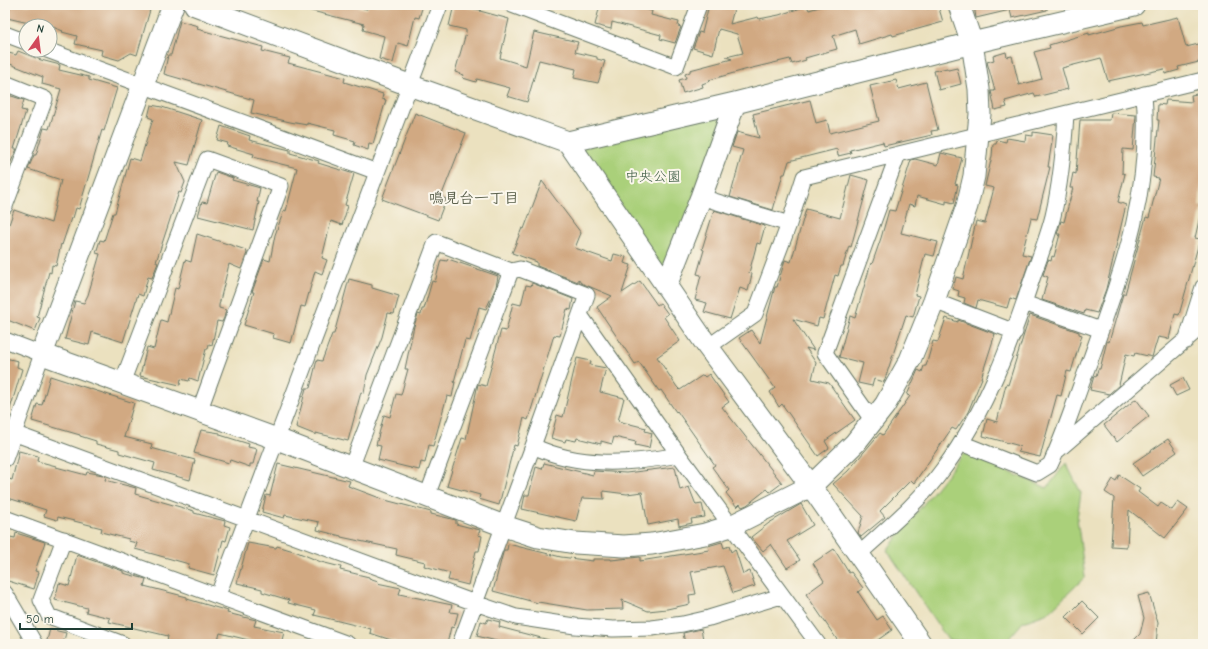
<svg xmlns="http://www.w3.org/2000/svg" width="1208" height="649" font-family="'Comic Neue','Klee One',sans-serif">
  <rect width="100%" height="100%" fill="#fbf7ec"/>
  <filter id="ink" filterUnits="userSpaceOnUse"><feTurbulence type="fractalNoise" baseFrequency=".025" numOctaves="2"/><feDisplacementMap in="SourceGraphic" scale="8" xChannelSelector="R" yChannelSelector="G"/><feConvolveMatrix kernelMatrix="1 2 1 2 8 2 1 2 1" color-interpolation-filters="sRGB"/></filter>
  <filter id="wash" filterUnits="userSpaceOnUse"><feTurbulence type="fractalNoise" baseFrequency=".012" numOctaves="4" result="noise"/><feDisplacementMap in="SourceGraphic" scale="16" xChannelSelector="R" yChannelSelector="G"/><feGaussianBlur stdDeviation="0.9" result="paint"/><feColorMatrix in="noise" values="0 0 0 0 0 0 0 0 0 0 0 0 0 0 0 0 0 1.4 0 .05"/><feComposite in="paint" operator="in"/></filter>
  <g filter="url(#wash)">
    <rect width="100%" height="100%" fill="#ebe1bf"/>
    <path fill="#aad07a" stroke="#648657" d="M735,103L666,286L568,142Z
      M964,453L1047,488L1066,463L1081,493L1077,518L1085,577L1048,613L1023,622L1005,643L948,640L887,550Z"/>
    <g id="blocks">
      <path fill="#d1a982" d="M11,5H145L144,9L150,10L137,55L131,53L119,60L101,55L102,50L75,44L77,36L62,32L63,31L50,26H32L33,24L7,18Z
        M304,5H350L367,9L368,5H423L419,18L415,17L408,46L398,43L393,63L379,59L384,36L363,30L364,24L304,9Z
        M454,5L481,10L480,11L509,19L500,58L526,66L534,32L578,42L575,52L597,57V59L605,61L598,83L574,78L576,69L539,60L527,102L507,96L510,88L477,79L476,82L463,78L464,75L455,72L466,33V30L449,26Z
        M600,5H629L652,11L651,15L679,22L678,26L681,27L675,43L660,39L661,35L612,22L611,29L595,25Z
        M709,5H735L730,24L758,17L759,19L779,15L807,6L809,10L826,5H926L927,9L938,5L943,22L893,36L892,34L859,44L855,29L833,36L837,49L805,58L806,60L792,64L790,59L748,69L709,80L710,81L702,84L703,87L683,93L679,80L686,78L685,74L690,72V70L732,59L726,57L743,53L737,34L719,29L713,54L693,48L699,32L702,33Z
        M974,5H1047V10L1012,18L1010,10L976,18Z
        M1178,17L1186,47L1203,43V61L1178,67L1179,70L1165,74L1164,69L1108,81L1101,58L1062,68L1068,89L1036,97L1034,93L1005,101L1007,107L995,110L991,91H995L987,62L994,60L993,56L1006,52L1007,57L1012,56L1019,85L1042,79L1034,52L1050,48L1049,45L1089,33V35L1121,26L1142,22L1143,25Z
        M180,21L198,26L197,29L263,47L262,51L290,58L288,63L345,78L344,82L383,94L382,99L386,100L373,144L369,143L368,150L354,145L355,141L334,135L335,130L307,123V125L290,122L251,113L254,100L164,74L168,55H171Z
        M18,51L41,60L60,65L59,70L89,77V80L117,88L104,131L102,130L79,209L76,208L73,218H71L62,245L61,244L56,266L52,265L51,273L49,272L37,317L40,318L35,331L5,319V236L14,210L51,223L61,180L28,169L34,155H36L44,128L49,129L61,89L42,84L43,77L5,62V52L16,55Z
        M947,68L948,70L957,68L961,84L939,90L934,71Z
        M896,80L899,89L926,82L938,130L931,131L932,135L884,146L883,142L850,150L851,153L838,156L837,149L789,161L785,174H783L773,210L730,197L743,150L732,147L737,132L759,138L753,114L810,100L816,123L827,120L830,133L879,121L870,86Z
        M1203,93V173L1199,206L1202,207L1195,238L1200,239L1179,315L1175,314L1169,339L1158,337L1152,357L1135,353L1134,356L1126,354L1119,385L1109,394L1090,390L1094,376L1096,377L1098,369H1100L1107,341L1109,342L1123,294H1125L1146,217L1149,218L1159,178L1153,177L1159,120H1157L1158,104L1165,105L1166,100L1192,102L1191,95Z
        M5,94L24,100L21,110L26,111L14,149H17L8,168H5Z
        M151,105L162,107L202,120L189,165L176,162L185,182L181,193L179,192L156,262L158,263L152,278L148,277L143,296L138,294L123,342L92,332L89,345L65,339L75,301L84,303L88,295L100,254L96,253L100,240L104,241L113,213H115L130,158L140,161L153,119L148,117Z
        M415,113L466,133L441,197L446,199L438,220L382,199Z
        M1111,113L1136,115L1133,150L1123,149L1122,173L1125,174L1118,202L1126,205L1106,289L1097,313L1085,310L1084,314L1042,300L1048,277L1043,275L1048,260L1051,261L1052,256L1054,257L1060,234H1057L1061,221L1064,222L1073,188H1070L1073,173L1076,174L1080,120H1110Z
        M221,126L250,136L249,140L290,150V153L319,161L318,163L354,174L345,205L348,206L342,225L331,221L322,258L327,260L322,274L315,271L305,307L301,306L291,343L273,338L274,334L244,325L254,292H252L264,259L270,261L275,235L284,210L286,211L297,168L253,157L254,154L227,146L228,143L217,140Z
        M1033,132L1053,135L1048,167H1050L1037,219L1031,218L1022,254L1031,256L1016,300L1010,298L1007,308L978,300L976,308L964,303L965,298L958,296L959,291L953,289L956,277L963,279L976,221L985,223L994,188L985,186L992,156L993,144H996L997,140L1006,142L1007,138L1025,141L1026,135L1033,136Z
        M941,153L962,158L955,184L958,185L954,203L946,201V204L917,196L915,206L909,204L901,233L938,242L934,256L925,254L915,295L919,296L913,317L906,315L884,382L874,379L872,386L858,383L863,363L839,357L850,316L855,318L871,263L872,264L881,238L889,210L895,211L911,160L915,159L938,165Z
        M216,172L233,178L232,180L260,188L257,202H259L253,230L198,216L202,202L207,203Z
        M851,175L869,180L851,247L849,246L843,266H841L838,276L835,275L823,319L819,318L817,326L793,319L814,350L806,348L816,363L812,379L829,383L855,420L825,441L829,448L818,456L782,404L779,407L770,392L775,388L739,338L751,330L760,343L775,287H777L785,260L791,262L806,209L840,218Z
        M542,181L581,233L575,248L612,261L614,254L626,257L624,263L631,265L622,293L640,281L657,305L660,303L668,314L664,317L680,341L657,357L677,387L680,390L703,375L705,377L709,374L729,402L722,407L782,483L770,492L767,489L747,505L742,507L740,504L737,507L726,493L729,490L712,467L715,465L677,411L676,412L661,390L659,391L639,362L635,364L597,307L612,296L581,283L578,279V282L537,266V262L512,253L522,228L524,229Z
        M714,210L765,226L760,244L757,243L749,273L752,274L748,291L740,288L730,319L704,312L707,303L695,300L701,275L697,274L704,250L702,249Z
        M197,234L246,250L247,253L241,269L229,264L219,305V308L226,310L224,318L222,322L217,321L212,345L209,344L208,349H206L198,381L190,378L189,381L181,379L180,385L140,376L147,347L154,349L161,320L167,322L175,288L178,289L185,260L191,262Z
        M448,259L498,276L496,287L486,309L479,307L470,341L465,340L454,382H455L452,397L447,396L433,446L429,445L425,463L421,462L419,470L378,460L381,446L376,445L384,415L390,417L396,394L401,395L408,369H405L414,326L418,314L421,315L422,309H424L432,281L435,282L441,260L447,261Z
        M349,279L372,285V288L399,296L394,314L388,313L382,337L367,375L364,393L361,392L348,441L316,433V435L296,427L306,388H310L317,360L322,361L332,334H334Z
        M532,283L573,299L571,310L567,309L560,336L554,335L528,420L524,418L517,446L514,445L499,505L479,499L480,495L447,486L462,438L466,439L478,384L486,386L501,330L506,331L513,303L521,305L526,285L531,286Z
        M1030,315L1079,332V334L1082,335L1071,372L1067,371L1061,396L1057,395L1040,457L1018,452L1020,446L983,436L987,419L997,422L1006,384L1008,385Z
        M946,318L958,322V320L995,334L981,378H982L968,412L956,430L952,428L914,483L911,480L880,511L885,517L861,537L858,533L863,516L833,484L848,471L880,433L883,435L910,396L907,395L918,370L922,372L924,366H926L933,341L938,342Z
        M5,358L18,361L17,367L22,369L8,416H5Z
        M577,358L591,361L590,365L606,368L600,392L624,398L618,421L646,428L645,431L652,433L649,448L635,445L636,442L614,437L612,444L601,441V444L577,438L576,441L566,439L565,442L551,438L557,415L563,417Z
        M50,376L134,403L124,437L152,444L151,448L195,460L190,480L153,470L155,463L119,453V450L96,444V441L80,436V435L32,421L37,404L42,405Z
        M1183,378L1189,390L1176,396L1170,385Z
        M1136,399L1149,416L1117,442L1104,425Z
        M201,430L220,433V435L249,444L248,447L257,449L253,464H250V467L230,460L229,463L194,453Z
        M1168,439L1177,452L1142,476L1133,463Z
        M19,451L38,456L37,461L56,466V467L86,475L87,472L103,475L106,477L105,480L136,488L135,494L194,511V513L225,521L224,525L230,527L226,541L223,540L214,575L188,568L189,564L135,549L137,543L128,541L129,539L101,532L102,528L58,517L57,520L44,516L46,510L5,497L9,479L12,480Z
        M544,463L593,475L594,471L626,473L675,467L680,490L689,487L696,505L702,504L705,517L691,519L692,523L679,526L678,519L648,525L642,492L627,494L603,491L604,499L582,498L576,521L522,509L525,495H529L536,467L542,469Z
        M278,464L350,481L348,486L385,500L431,512V514L456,520V524L480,530L478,535L482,536L479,551H476L468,585L448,580L450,573L424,566L425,562L396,555L397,549L341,537V536L317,530L319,522L285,515L284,518L262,512L266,495L270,496Z
        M1119,475L1140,489L1138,492L1158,507L1161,503L1172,510L1178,502L1188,509L1165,538L1129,510L1127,547L1111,546L1114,498L1105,492L1113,479L1116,481Z
        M801,504L813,525L787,541L800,560L787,568L771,544L763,551L751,537L769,523Z
        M16,533L45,542L35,571L39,572L34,589L5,580V536L15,538Z
        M722,542L724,548L729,546L731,552L735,549L743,574L750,571L755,586L733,593L723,566L691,572L696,594L689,595L690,604L667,609L648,611L622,600L623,609L587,610L538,602V603L493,591L503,553L504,550H507L508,544L561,557L593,561V559H611V560L640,557V561L709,550L708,546Z
        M248,543L276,548L277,546L297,552L321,562L341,567L340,570L369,577V578L378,581L377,583L401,588L399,594L452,605L450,612L458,613L454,628L451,627L447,644H403L370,633L371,629L314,615L316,610L288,603L289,600L262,592V589L237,583Z
        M834,549L849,573L851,572L863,588L858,592L877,620L883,616L892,630L872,644H840L806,594L824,581L813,563Z
        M77,555L123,571V573L146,579L144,586L187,597V599L228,611L227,613L256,620L254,626L284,632L281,644H265L220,633L217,644H175L167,642L168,636L109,622L110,618L86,612L87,608L55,600L59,583L69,586Z
        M1149,593L1158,623L1156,644H1130L1140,634L1144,618L1138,596Z
        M1082,601L1099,618L1083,634L1066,617Z
        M488,619L500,622L499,627L549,640V644H508L477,636L481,621L486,623Z
        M50,629L66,633L63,644H46Z
        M701,629L704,644H685L683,633Z"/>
    </g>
  </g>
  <g filter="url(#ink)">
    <use href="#blocks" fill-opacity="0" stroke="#667665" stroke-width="1"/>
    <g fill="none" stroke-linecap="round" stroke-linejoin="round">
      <g stroke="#667665" stroke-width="17">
        <path id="street" d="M512,5L676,67L699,5
          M5,34L26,42
          M47,50L377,172
          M5,83L45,99L5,206
          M701,197L789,224
          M934,301L1015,332
          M1024,303L1101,330
          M580,315L679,455L818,644
          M5,340L42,354L5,459
          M1186,341L1203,287
          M708,347L755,314L789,224L804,177L1203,80
          M122,383L207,159L281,186L199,412
          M873,421L825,353L898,154
          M5,430L475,603L516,617L575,626L613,629L652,628L683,624L709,618L781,596
          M961,443L1037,473L1050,465C1066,431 1077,394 1091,358C1123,268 1152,191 1144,94
          M533,446C579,468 630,464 679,455
          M1058,450L1203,325
          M351,468L436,242L511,271L427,496
          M5,518L348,644
          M64,539L41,600L49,616L123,644
          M859,554C889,527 921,500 944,468C986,411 1011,343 1033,276C1040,256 1048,236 1053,216C1061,182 1064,148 1066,114
          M5,593L35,644
          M218,595L440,5
          M460,644L533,446L587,295L520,269L511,271"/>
      </g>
      <g stroke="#667665" stroke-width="23">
        <path id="secondary" d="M173,5L42,354L277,439L504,526L538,537L575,543L624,546L652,544L705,534L731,526L811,486L855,443L885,405L910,360L934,301L967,206L974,176L980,114L979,89L972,43L959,5
          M195,5L409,85L568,142L735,103L972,43L1134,5
          M568,142L708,347L811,486L921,644
          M666,286L701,197L735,103"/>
      </g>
      <use href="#street" stroke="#fff" stroke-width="15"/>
      <use href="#secondary" stroke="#fff" stroke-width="21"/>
    </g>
  </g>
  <g text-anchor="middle" stroke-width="4" stroke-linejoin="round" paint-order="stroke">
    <g font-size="14" fill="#3b5a42" stroke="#fbf7ec">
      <text x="653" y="181">中央公園</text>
    </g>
    <g font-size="15" font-weight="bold" fill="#5d634f" stroke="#fbf7ec">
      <text x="474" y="203">鳴見台一丁目</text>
    </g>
  </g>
  <rect width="1208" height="649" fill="none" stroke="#fbf7ec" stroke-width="20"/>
  <g transform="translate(38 38) rotate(14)"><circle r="19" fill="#fbf7ec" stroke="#a3ada2"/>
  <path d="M0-3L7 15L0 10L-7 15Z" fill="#d1495b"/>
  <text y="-6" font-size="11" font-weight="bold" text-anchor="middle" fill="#1f3d34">N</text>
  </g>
  <path d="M20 623v6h112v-6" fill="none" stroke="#1f3d34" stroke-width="2"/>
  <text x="26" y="623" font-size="12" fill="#1f3d34" stroke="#fbf7ec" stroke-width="3" paint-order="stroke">50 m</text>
</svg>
